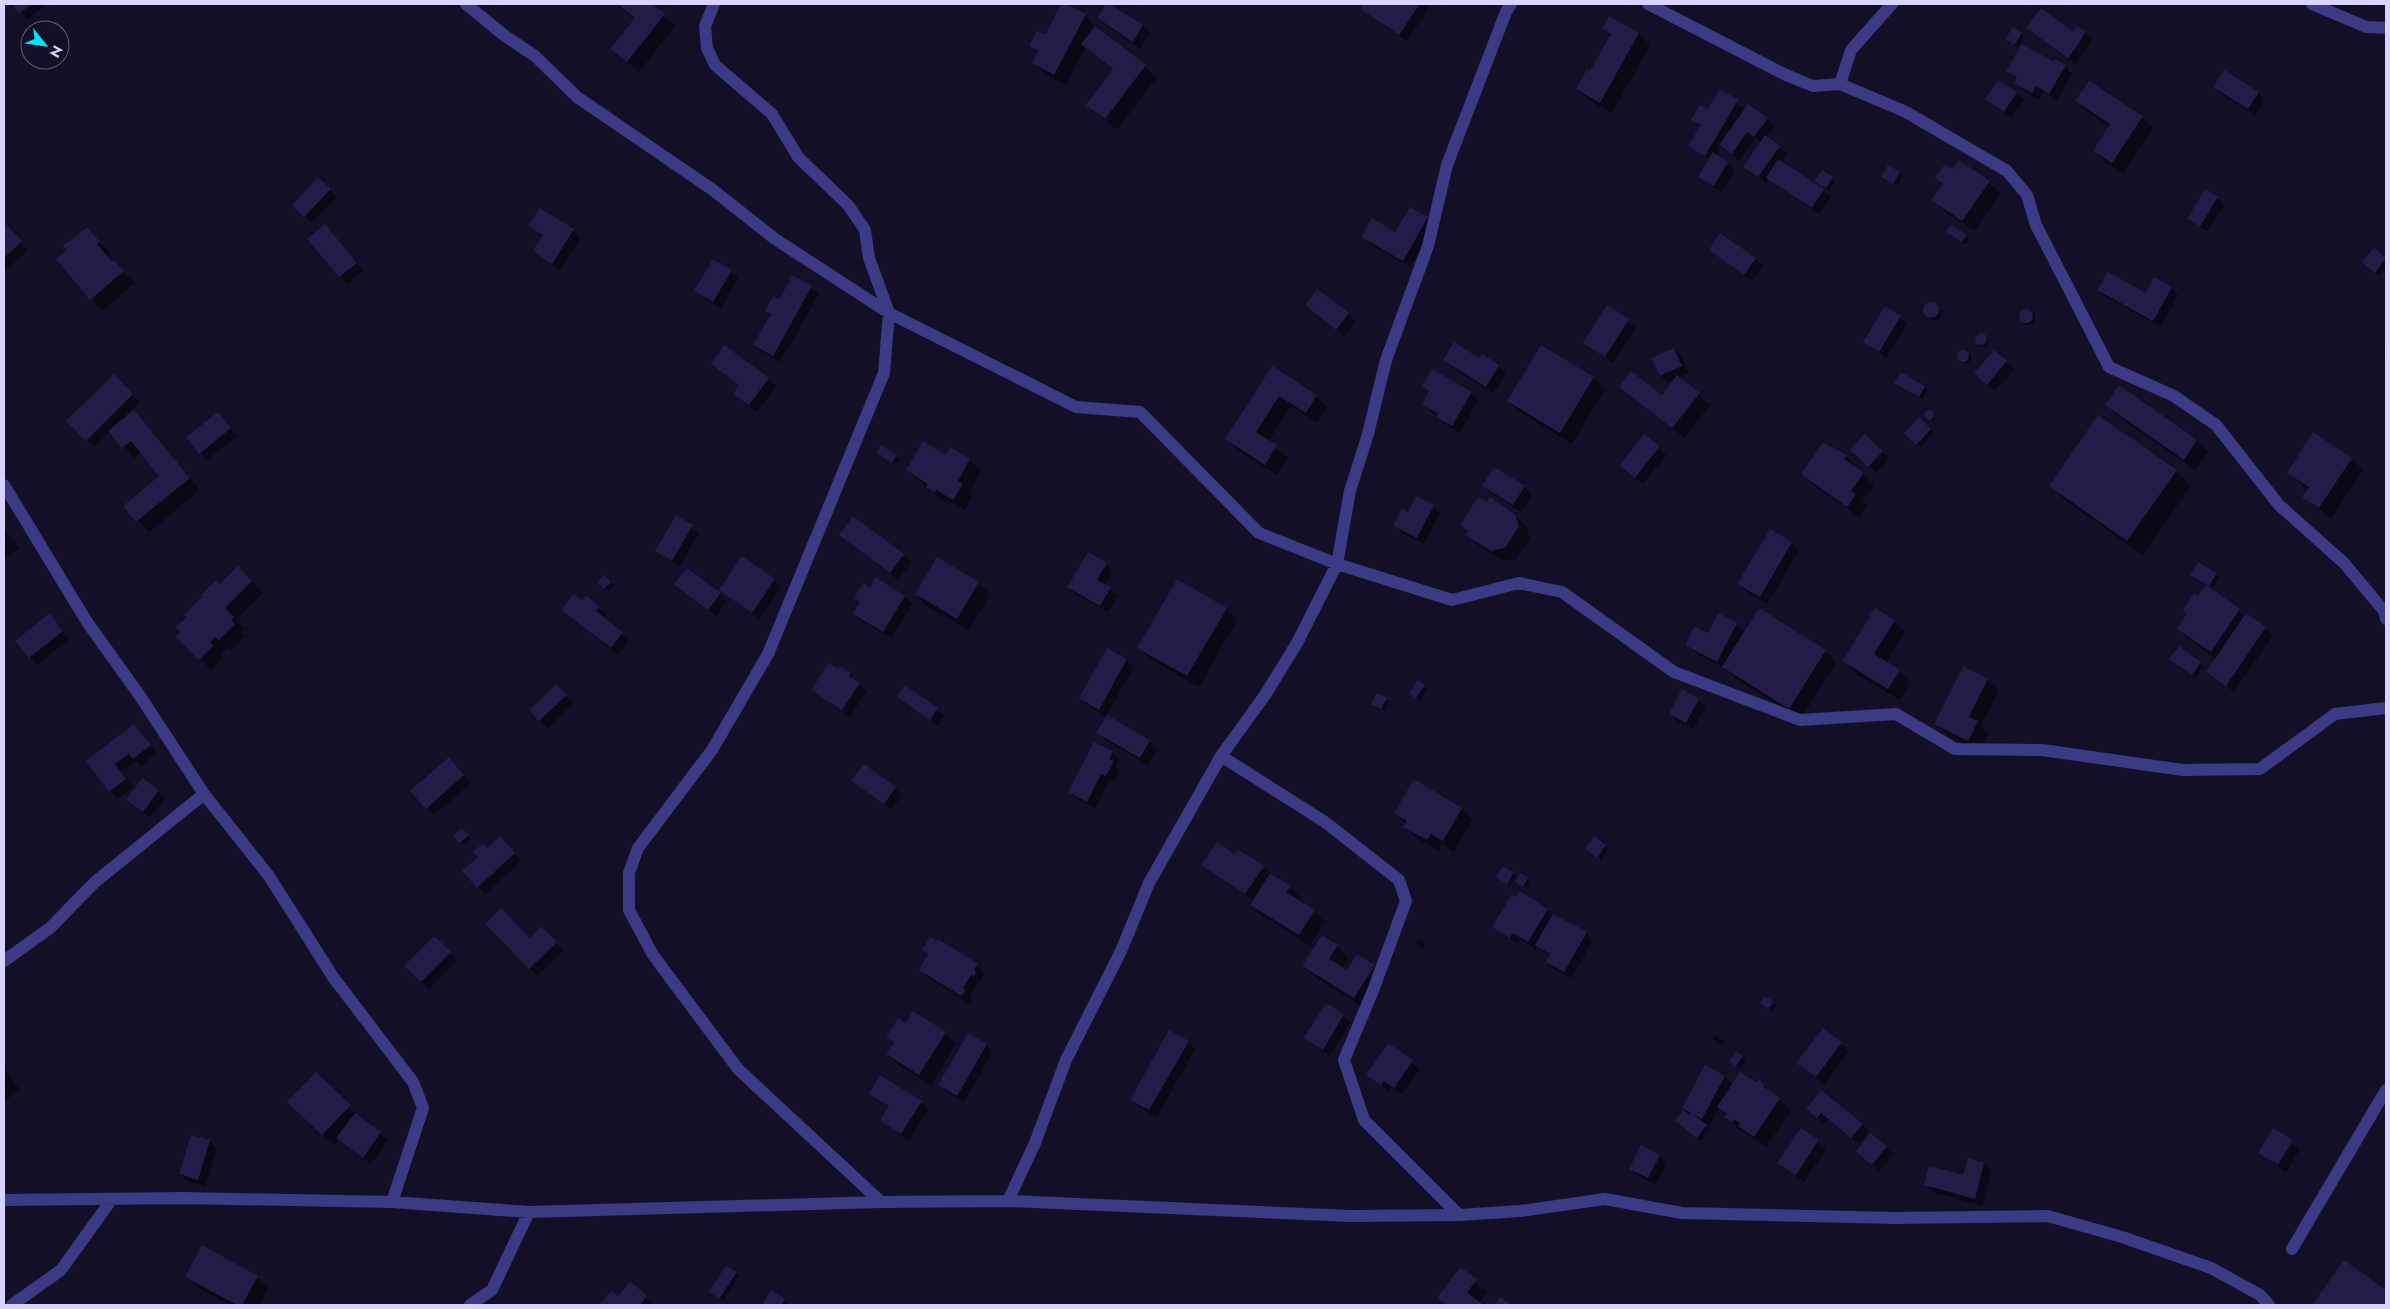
<svg xmlns="http://www.w3.org/2000/svg" width="2390" height="1309" font-family="Jost,sans-serif">
  <rect width="100%" height="100%" fill="#130f26"/>
  <path fill="#0007" d="M13,4H44L45,5L28,20Z
    M615,4H650L675,26L639,72L612,49L635,19Z
    M1062,4L1085,15L1096,28L1157,77L1117,130L1087,105L1113,70L1086,47L1066,85L1045,74L1034,63L1038,54L1031,46L1045,37Z
    M1108,4L1143,26L1150,33L1140,48L1106,26L1098,18Z
    M1365,4H1427L1430,7L1407,41L1369,16L1362,8Z
    M2028,28L2085,33L2092,40L2076,64L2068,59L2083,38H2080L2066,57Z
    M1603,29L1639,34L1650,45L1612,113L1589,100L1577,89L1591,73L1611,37Z
    M2021,34L2024,37L2018,47L2010,42Z
    M2054,64L2065,66L2072,74L2057,100L2044,92L2039,100L2023,90L2015,82L2017,79L2008,71Z
    M2215,87L2258,93L2265,100L2256,115L2222,95Z
    M1720,90L1746,110L1749,105L1775,126L1766,138L1787,154L1781,162L1823,190L1831,197L1819,214L1769,179L1766,184L1745,166L1761,143L1755,138L1739,161L1722,146L1716,156L1735,170L1721,193L1700,176L1710,160L1690,145L1701,127L1693,119L1708,111Z
    M2016,93L2024,100L2011,118L1987,99Z
    M2077,101L2142,117L2153,128L2123,173L2105,162L2094,150L2110,127L2088,112Z
    M1953,171L1989,182L2000,193L1974,231L1944,211L1933,200L1943,184L1937,178Z
    M1899,173L1902,176L1897,186L1886,180Z
    M1832,178L1835,181L1829,191L1816,181Z
    M318,179L337,197L312,223L293,205Z
    M2217,197L2224,205L2207,232L2189,218Z
    M540,209L573,230L580,238L560,270L534,251L544,237L530,225Z
    M1411,209L1427,218L1435,226L1410,267L1370,244L1362,236L1396,233Z
    M4,223L28,250L4,272Z
    M332,233L363,271L347,284L309,239Z
    M1951,235L1966,236L1969,239L1966,244Z
    M98,240L110,254L107,256L135,283L102,311L57,259Z
    M1711,250L1755,259L1763,266L1752,281Z
    M2374,250L2386,260V267L2379,276L2364,262Z
    M731,271L738,278L721,308L703,298L696,291Z
    M811,287L819,294L780,362L762,352L755,345L771,316L766,311Z
    M2171,288L2178,295L2161,327L2106,297L2099,290L2146,295Z
    M1317,290L1356,321L1344,336L1306,305Z
    M1931,304L1942,312L1939,320H1931L1925,312V308Z
    M1608,307L1636,328L1613,363L1585,342Z
    M2021 318a7 7 0 1 1 14 0a7 7 0 1 1-14 0Z
    M1900,317L1907,324L1886,358L1864,342Z
    M1977 341a6 6 0 1 1 12 0a6 6 0 1 1-12 0Z
    M1541,346L1594,378L1605,389L1572,444L1520,412L1508,401Z
    M725,347L776,386L757,412L735,394L740,386L712,364Z
    M2386,348V355L2383,352Z
    M1674,349L1681,356L1689,373L1678,378L1710,405L1684,438L1621,386L1662,397L1674,380L1668,383L1661,376Z
    M1959 358a6 6 0 1 1 12 0a6 6 0 1 1-12 0Z
    M1995,352L2014,370L1995,391L1983,381Z
    M1445,360H1480L1498,366L1506,373L1493,393L1452,367Z
    M1272,368L1316,396L1328,407L1317,423L1291,406L1268,442L1288,458L1276,475L1238,450L1226,439Z
    M114,375L140,402L125,416L126,418L134,411L200,490L149,532L125,506L161,476L142,452L134,458L110,431L94,447L68,421Z
    M1424,386L1471,393L1478,401L1460,433L1445,424L1423,404L1430,392Z
    M1899,386L1924,387L1928,390L1922,399Z
    M2120,387L2197,441L2208,452L2195,470L2118,416L2107,405Z
    M1927,412L1935,416V421L1926,417Z
    M1919,419L1934,433L1920,447L1906,433Z
    M225,420L237,436L207,460L200,453Z
    M2314,434L2352,459L2363,470L2331,519L2304,497L2308,490L2288,472Z
    M1659,447L1666,455L1643,484L1621,465Z
    M951,449L970,460L981,471L969,492L973,496L965,510L948,500L946,503L939,498L907,470L946,456Z
    M1882,451L1889,459L1876,473L1859,457Z
    M881,456H896L900,459L896,465Z
    M1846,456L1857,468L1856,469L1874,485L1862,502L1867,506L1859,517L1814,485L1803,474Z
    M1494,468L1525,487L1532,494L1521,512L1491,493L1483,486Z
    M2176,471L2191,486L2143,555L2066,501L2050,486Z
    M1433,506L1440,513L1424,544L1402,533L1395,526L1409,513Z
    M1514,515L1526,526L1530,538L1516,559L1504,561L1479,546L1462,525Z
    M676,517L699,534L679,567L656,550Z
    M854,518L911,562L898,580L841,535Z
    M4,528L19,548L4,560Z
    M1770,530L1792,543L1799,550L1767,604L1746,591L1739,584Z
    M1106,564L1113,571L1105,586L1117,596L1108,612L1076,594L1069,587Z
    M238,568L263,593L235,620L245,629L241,632L245,636L231,651L227,647L220,654L223,658L211,670L178,637L220,585Z
    M2216,574L2219,577L2213,588L2195,578Z
    M604,576L614,586L608,591L598,582Z
    M876,579L905,597L912,604L891,638L862,621L854,613L861,603L855,598L870,588Z
    M774,580L781,587L760,619L721,590Z
    M978,583L990,594L969,630L927,606L916,594Z
    M676,584L720,594L727,601L716,616Z
    M2206,587L2273,635L2234,692L2208,672L2217,659L2189,640L2178,629Z
    M586,597L606,614L603,618L629,640L618,655L562,610L582,602Z
    M1226,609L1237,620L1199,687L1150,659L1139,647Z
    M1894,621L1905,632L1886,663L1899,671L1910,682L1900,700L1855,673L1844,661Z
    M57,622L69,639L37,665L30,657Z
    M1736,624L1745,632L1825,651L1836,662L1801,719L1735,678L1724,668L1694,652L1687,645Z
    M1108,650L1126,660L1134,667L1106,716L1088,706L1081,698Z
    M2172,660L2200,663L2204,666L2196,677Z
    M840,668L850,674L866,692L850,717L813,689Z
    M1987,680L1999,691L1981,726L1989,734L1980,751L1947,735L1936,723Z
    M556,685L573,703L548,728L530,710Z
    M1424,686L1427,689L1420,701L1411,694Z
    M905,687L945,716L938,726L898,697Z
    M1386,699L1389,702L1385,712L1372,704Z
    M1698,700L1706,707L1693,729L1677,721L1670,713Z
    M1107,717L1150,741L1157,749L1148,765L1105,740L1098,733Z
    M134,725L157,753L141,766L136,761L121,772L133,787L117,799L88,762Z
    M1112,752L1119,760L1116,766L1120,770L1114,783L1109,780L1095,808L1077,799L1070,792Z
    M457,766L471,783L434,815L427,808Z
    M853,780L895,788L902,795L891,810Z
    M158,791L165,798L150,818L128,800Z
    M1461,809L1473,820L1454,852L1442,844L1439,851L1416,838L1396,813Z
    M462,830L471,839L464,845L455,836Z
    M507,845L521,861L485,894L464,871L488,850Z
    M1605,846L1608,849L1601,860L1590,852Z
    M1234,856L1263,867L1290,887L1301,898L1299,902L1314,911L1325,922L1310,946L1263,916L1251,905L1254,901L1203,864Z
    M1513,873L1516,877L1510,886L1501,880Z
    M1527,879L1531,882L1527,889L1517,882Z
    M1547,910L1553,916L1586,933L1593,941L1571,978L1554,969L1547,961L1550,956L1537,946L1536,949L1521,939L1518,944L1493,927Z
    M487,924L530,939L541,928L563,951L537,976Z
    M434,937L457,960L429,989L406,966Z
    M1419,939L1426,945L1422,949L1415,943Z
    M1337,946L1348,958L1342,968L1347,972L1358,956L1374,966L1386,977L1366,1009L1315,977L1304,966Z
    M924,950L977,965L984,972L981,983L979,981L970,996L972,998L969,1003L927,977L920,969L929,955Z
    M1773,1003L1776,1006L1772,1012L1765,1006Z
    M1326,1004L1351,1022L1330,1056L1306,1038Z
    M1823,1029L1849,1051L1824,1084L1798,1062Z
    M945,1033L956,1044L931,1085L899,1065L888,1054L894,1044L887,1038Z
    M1715,1035L1724,1042L1722,1046L1713,1038Z
    M1188,1042L1195,1049L1157,1117L1139,1107L1132,1099Z
    M986,1045L993,1052L964,1102L947,1092L940,1085Z
    M1388,1045L1420,1069L1402,1094L1391,1087L1389,1091L1368,1074Z
    M1742,1057L1746,1060L1740,1069L1734,1065Z
    M4,1067L20,1090L4,1101Z
    M316,1074L360,1118L388,1140L371,1164L339,1140L334,1145L289,1102Z
    M1725,1077L1733,1085L1757,1084L1759,1081L1791,1110L1766,1147L1737,1128L1719,1108L1710,1125L1699,1121L1709,1130L1701,1141L1679,1124L1691,1115L1684,1108Z
    M870,1093L921,1102L928,1109L909,1141L882,1121L890,1108Z
    M1807,1108L1862,1125L1869,1132L1859,1144L1829,1119L1825,1124Z
    M1801,1130L1826,1149L1804,1182L1779,1162Z
    M2273,1130L2300,1149L2286,1172L2259,1153Z
    M209,1141L217,1149L205,1187L188,1181L181,1174Z
    M1886,1147L1893,1154L1880,1171L1865,1159Z
    M1659,1156L1666,1163L1656,1185L1638,1176L1631,1168Z
    M1984,1164L1991,1171L1982,1206L1933,1192L1926,1185L1964,1177Z
    M2344,1262L2386,1292V1305H2314Z
    M1460,1269L1487,1292L1479,1303L1482,1305H1447L1439,1298Z
    M736,1273L739,1276L723,1301L713,1295Z
    M186,1276L257,1277L269,1288L259,1305H230L198,1288Z
    M630,1283L654,1305L602,1304L618,1298Z
    M772,1292L784,1300L789,1305H763Z"/>
  <path fill="#241b47" d="M11,4H31L20,13Z
    M617,4H652L665,14L627,62L610,49L635,18Z
    M1061,4H1066L1086,14L1054,75L1032,63L1038,51L1029,46L1037,31L1045,35Z
    M1106,4H1110L1143,25L1133,42L1097,18Z
    M1363,4H1420L1399,35L1360,9Z
    M2041,8L2073,31L2077,26L2086,32L2068,58L2026,28Z
    M1609,16L1639,33L1600,103L1576,89L1587,69L1590,71L1611,34L1602,29Z
    M1095,26L1146,65L1105,119L1086,105L1113,69L1081,44Z
    M2013,27L2022,33L2014,45L2005,39Z
    M2022,44L2054,62L2055,59L2066,65L2049,94L2036,86L2032,93L2014,83L2017,77L2006,71Z
    M2224,70L2259,92L2248,109L2213,87Z
    M1998,80L2017,92L2004,112L1985,99Z
    M2089,81L2143,116L2112,163L2093,151L2110,124L2075,101Z
    M1720,89L1738,100L1705,156L1688,146L1701,125L1691,120L1700,105L1708,109Z
    M1748,104L1768,118L1754,137L1747,132L1732,154L1719,145Z
    M1765,135L1780,146L1758,177L1743,167Z
    M1713,152L1728,162L1714,186L1698,177Z
    M1778,159L1824,189L1812,208L1766,178Z
    M1959,160L1990,181L1962,221L1931,200L1943,183L1935,178L1945,164L1953,169Z
    M1888,165L1900,172L1893,184L1881,177Z
    M1822,170L1833,177L1826,188L1814,181Z
    M318,177L331,189L304,217L292,205Z
    M2205,189L2218,197L2200,226L2187,219Z
    M1410,207L1428,217L1403,261L1361,237L1372,218L1395,232Z
    M540,208L574,229L552,264L533,251L543,235L528,226Z
    M4,222L22,241L4,258Z
    M325,224L357,263L339,277L307,239Z
    M1951,224L1967,235L1962,242L1946,232Z
    M87,227L100,242L97,244L112,262L114,260L124,271L90,300L56,259L67,250L63,246Z
    M1720,233L1756,258L1744,275L1709,250Z
    M2374,248L2386,258L2375,273L2362,262Z
    M713,259L732,270L713,302L694,291Z
    M2108,272L2146,293L2154,277L2172,287L2153,321L2097,290Z
    M793,275L812,286L773,356L753,345L771,314L765,311L773,296L779,299Z
    M1317,289L1349,313L1336,330L1305,305Z
    M1923 310a8 8 0 1 1 16 0a8 8 0 1 1-16 0Z
    M1607,305L1629,319L1605,357L1583,343Z
    M1885,306L1901,316L1879,352L1863,342Z
    M2019 316a7 7 0 1 1 14 0a7 7 0 1 1-14 0Z
    M1975 339a6 6 0 1 1 12 0a6 6 0 1 1-12 0Z
    M1454,342L1479,358L1482,354L1499,365L1486,387L1443,360Z
    M724,345L769,378L749,405L733,394L739,385L711,364Z
    M1541,345L1594,377L1560,433L1507,401Z
    M1674,348L1682,366L1660,376L1651,358Z
    M1957 356a6 6 0 1 1 12 0a6 6 0 1 1-12 0Z
    M1994,350L2007,361L1987,385L1974,373Z
    M1272,366L1317,395L1306,413L1279,396L1256,432L1277,445L1265,465L1225,439Z
    M1432,369L1472,392L1452,426L1436,417L1438,414L1422,404L1429,391L1422,386Z
    M1631,371L1662,395L1677,375L1700,393L1672,428L1619,387Z
    M1901,372L1925,386L1919,397L1894,383Z
    M114,374L133,394L86,441L66,421Z
    M2119,385L2197,440L2184,460L2105,405Z
    M134,410L190,478L136,522L123,506L159,476L131,441L122,448L108,431Z
    M1924 415a5 5 0 1 1 10 0a5 5 0 1 1-10 0Z
    M218,412L231,428L199,454L186,437Z
    M2098,415L2177,470L2127,541L2049,486Z
    M1919,417L1931,429L1916,445L1904,433Z
    M2313,432L2352,458L2319,508L2302,497L2309,487L2287,473Z
    M1644,434L1660,446L1635,478L1620,465Z
    M1864,434L1883,451L1868,467L1850,450Z
    M923,441L946,455L950,447L970,459L958,481L963,484L953,500L936,490L935,493L926,487L928,484L906,470Z
    M1823,442L1847,455L1844,459L1864,473L1851,491L1856,494L1847,507L1801,474Z
    M881,445L897,455L892,463L876,453Z
    M1494,467L1525,486L1513,505L1482,486Z
    M1416,496L1434,505L1417,538L1393,526L1402,508L1408,512Z
    M1478,497L1487,502L1490,497L1515,514L1519,526L1505,548L1491,551L1466,535L1468,531L1460,525Z
    M676,515L693,525L672,561L655,551Z
    M853,516L904,554L890,573L839,535Z
    M1770,529L1792,542L1760,597L1737,584Z
    M1088,552L1107,563L1097,580L1111,587L1100,606L1067,587Z
    M742,556L775,579L752,613L719,590Z
    M937,557L979,582L957,619L915,594Z
    M2198,562L2217,573L2209,586L2190,575Z
    M238,566L252,581L225,608L234,617L231,620L235,624L219,640L215,637L210,642L213,646L199,660L176,637L181,632L176,627L187,617L184,615L202,597L201,595L216,580L220,584Z
    M687,568L721,593L708,610L674,584Z
    M604,575L611,582L604,589L597,582Z
    M875,577L905,596L883,632L853,614L860,602L854,598L863,583L870,587Z
    M1177,579L1227,608L1187,676L1137,648Z
    M2206,585L2240,609L2211,652L2177,629L2187,613L2183,610L2194,594L2198,596Z
    M573,594L582,600L586,595L599,606L596,611L623,632L611,648L561,610Z
    M1759,608L1826,650L1789,709L1722,667Z
    M1875,608L1895,620L1874,654L1900,670L1888,689L1842,661Z
    M50,613L63,631L29,658L15,641Z
    M1718,613L1737,623L1717,662L1685,645L1695,626L1708,633Z
    M2246,613L2266,627L2226,686L2206,672Z
    M2179,646L2201,662L2192,675L2169,659Z
    M1107,648L1127,659L1099,710L1079,698Z
    M829,663L838,669L840,666L851,673L849,676L860,683L842,710L811,690Z
    M1963,666L1988,679L1969,717L1978,721L1968,741L1934,724Z
    M1417,680L1425,685L1416,698L1409,694Z
    M556,684L567,695L539,721L529,710Z
    M905,685L938,708L930,720L897,697Z
    M1682,689L1699,699L1686,723L1669,714Z
    M1377,693L1387,698L1381,709L1371,704Z
    M1107,715L1150,740L1140,758L1096,733Z
    M134,724L151,745L133,759L129,754L115,764L126,779L109,792L86,761Z
    M1094,742L1113,751L1109,759L1114,761L1106,776L1101,774L1087,802L1068,792Z
    M449,757L464,775L426,809L410,791Z
    M864,764L896,787L884,804L851,781Z
    M142,778L159,790L143,812L126,800Z
    M1414,779L1462,808L1443,841L1431,834L1427,840L1403,827L1407,821L1394,813Z
    M462,828L469,835L460,843L453,836Z
    M500,836L515,853L477,888L462,871L478,857L473,852L483,843L487,848Z
    M1594,836L1606,845L1597,858L1585,849Z
    M1217,842L1234,854L1238,849L1264,866L1245,894L1201,865Z
    M1503,866L1514,872L1507,884L1496,877Z
    M1270,873L1291,886L1286,892L1315,910L1299,935L1250,905Z
    M1520,873L1528,878L1523,886L1515,882Z
    M1519,891L1548,909L1528,942L1513,933L1510,938L1492,927L1512,894L1515,897Z
    M501,908L530,938L541,926L557,942L529,969L485,924Z
    M1553,914L1587,932L1564,972L1546,962L1550,954L1535,945Z
    M1322,935L1338,945L1329,959L1347,970L1357,954L1375,965L1354,998L1302,966Z
    M434,936L451,952L421,982L404,966Z
    M930,937L937,941L938,939L978,964L974,970L976,972L974,977L971,975L963,988L966,990L961,996L919,970L928,954L922,950Z
    M1765,996L1774,1002L1768,1009L1760,1003Z
    M1326,1003L1344,1014L1323,1050L1304,1038Z
    M913,1011L946,1032L919,1075L886,1054L894,1042L886,1038L898,1018L906,1023Z
    M1823,1028L1842,1042L1816,1077L1796,1063Z
    M1169,1030L1189,1041L1149,1110L1130,1100Z
    M968,1033L987,1044L957,1096L938,1085Z
    M1388,1043L1413,1060L1394,1088L1384,1081L1381,1085L1366,1075Z
    M1736,1051L1743,1056L1736,1066L1729,1062Z
    M1705,1065L1725,1076L1702,1119L1682,1108Z
    M316,1072L351,1105L322,1135L287,1102Z
    M1740,1072L1757,1082L1759,1079L1765,1084L1763,1086L1780,1098L1754,1137L1738,1126L1740,1123L1734,1119L1732,1122L1724,1117L1727,1114L1717,1107Z
    M880,1075L922,1101L901,1134L880,1121L889,1106L869,1094Z
    M1821,1090L1863,1124L1851,1138L1821,1113L1817,1118L1806,1109Z
    M1683,1110L1689,1115L1691,1113L1707,1125L1697,1138L1675,1121Z
    M355,1113L381,1132L363,1158L336,1138Z
    M1801,1128L1819,1140L1796,1175L1777,1163Z
    M2273,1128L2293,1140L2278,1165L2258,1153Z
    M1870,1133L1887,1146L1872,1165L1856,1152Z
    M191,1135L210,1140L198,1180L179,1174Z
    M1641,1145L1660,1155L1648,1178L1629,1169Z
    M1968,1158L1984,1163L1975,1199L1924,1185L1929,1166L1963,1175Z
    M202,1245L258,1276L242,1305H237L185,1277Z
    M2344,1260L2386,1290V1305H2312Z
    M726,1265L737,1272L719,1299L709,1292Z
    M1460,1267L1477,1279L1467,1293L1484,1305H1447L1437,1298Z
    M630,1281L647,1296L640,1305L600,1304L611,1291L618,1296Z
    M771,1290L785,1299L781,1305H762Z
    M1500,1297L1511,1305H1494Z"/>
  <g fill="none" stroke-linecap="round" stroke-linejoin="round">
    <path stroke="#3d3a85" stroke-width="12" d="M466,4L505,36L535,56L577,97L713,190L775,239L889,313L1076,407L1140,412L1259,533L1337,564L1452,600L1519,583L1562,592L1674,672L1800,720L1896,714L1955,749L2042,750L2183,770L2260,769L2335,714L2386,708
      M714,4L705,26L707,48L715,65L772,114L798,157L848,205L865,230L869,258L889,313L884,373L768,654L712,750L638,848L629,873V910L653,955L738,1069L881,1202
      M1648,4L1786,75L1813,86L1840,84L1906,112L2007,171L2027,195L2036,225L2109,367L2174,396L2216,425L2279,505L2344,563L2384,611L2386,619
      M2312,4L2366,27L2386,28
      M1840,84L1851,50L1892,4
      M4,485L87,622L140,696L204,794L269,876L333,977L413,1082L423,1108L392,1202
      M1221,756L1325,822L1399,880L1406,901L1374,988L1344,1060L1364,1120L1459,1215
      M4,961L50,928L95,882L204,794
      M4,1200L183,1198L392,1202L529,1212L881,1202L1008,1201L1351,1216L1459,1215L1520,1211L1605,1199L1682,1213L1894,1218L2048,1216L2122,1237L2211,1268L2260,1295L2269,1305
      M1008,1201L1035,1143L1066,1060L1121,951L1149,883L1221,756L1265,695L1297,643L1337,564L1350,491L1368,434L1386,360L1428,246L1447,165L1506,12L1511,4
      M2292,1249L2386,1090
      M12,1305L61,1270L112,1199
      M470,1305L492,1290L529,1212"/>
  </g>
  <rect width="2390" height="1309" fill="none" stroke="#d9d4ff" stroke-width="10"/>
  <g transform="translate(45 45) rotate(120)"><circle r="24" fill="#130f26" stroke="#625e7d"/>
  <path d="M0-4L9 19L0 12L-9 19Z" fill="#00e5ff"/>
  <text y="-8" font-size="14" font-weight="bold" text-anchor="middle" fill="#d9d4ff">N</text>
  </g>
</svg>
